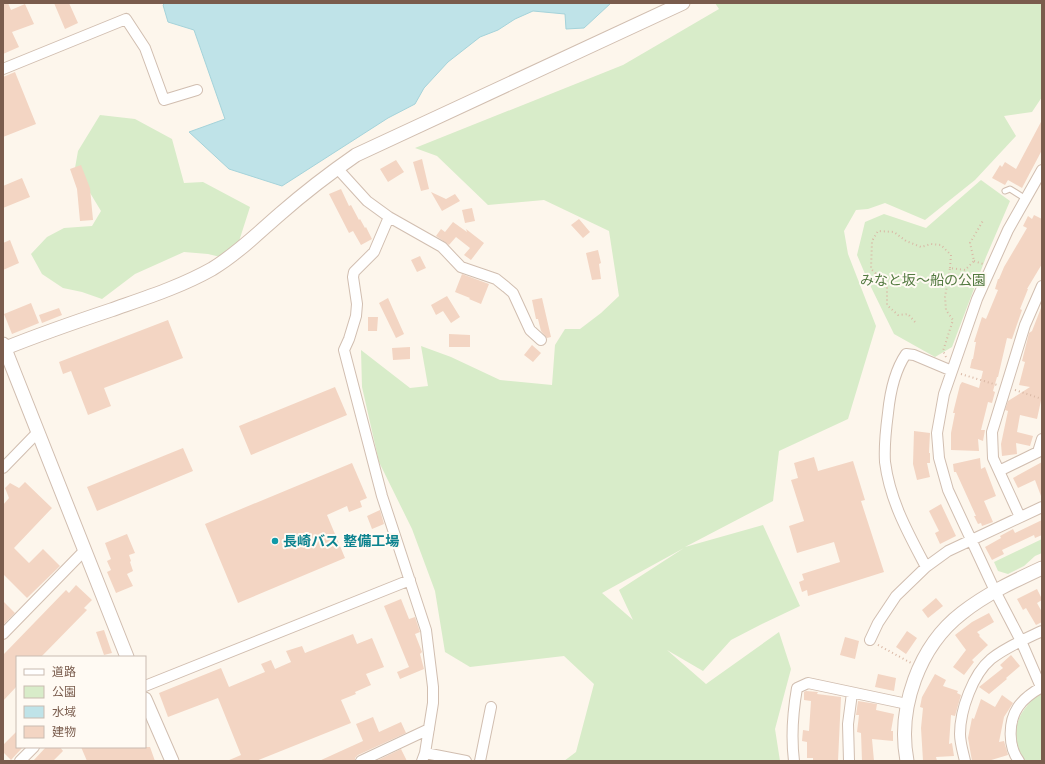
<svg xmlns="http://www.w3.org/2000/svg" width="1045" height="764" font-family="Jost,'Noto Sans JP',sans-serif">
  <rect width="100%" height="100%" fill="#fdf6ec"/>
  <path fill="#d8ecc9" fill-rule="evenodd" d="M715,3H1042V97L1032,112L1004,116L1016,136L975,180L925,220L885,203L868,209L856,210L844,231L848,254L876,326L848,419L779,451L773,501L685,547L763,525L800,606L760,625L731,640L703,671L667,650L706,684L779,632L791,669L775,729L780,761H564L576,752L594,684L564,656L470,667L445,652L435,591L412,529L379,462L362,387L361,350L410,388L428,386L421,346L451,357L500,380L552,385L555,345L565,329H580L601,313L619,296L609,231L544,200L488,205L437,156L415,148L623,65L719,9ZM684,548L619,590L633,620L602,593Z
    M100,115L135,119L172,139L184,183L203,182L250,207L233,260L208,254L184,252L135,274L102,299L82,292L63,288L42,274L31,254L47,237L64,228L92,226L101,211L75,168L78,151Z
    M981,180L1010,201L986,257L952,347L935,357L894,334L868,281L857,255L865,222L884,214L926,228Z
    M1042,539V553L1035,556L1024,566L1008,574L998,571L994,562Z
    M1042,692V761H1025C1006,735 1018,709 1042,692Z"/>
  <path fill="#bfe3e8" stroke="#a5d3da" d="M165,3H611L584,28L566,29L565,14L533,11L515,19L498,30L480,37L448,62L424,88L415,104L388,118L282,186L229,169L189,132L225,119L194,30L168,22L163,5Z"/>
  <path fill="#f3d5c3" d="M3,3H8L11,10L25,4L34,24L12,32L19,47L3,54Z
    M54,3H69L78,23L65,29Z
    M15,72L36,124L3,137V77Z
    M1042,120V150L1022,188L1008,180L1005,185L992,178L1000,165L1002,167L1005,162L1016,169Z
    M422,159L429,189L421,191L413,162Z
    M396,160L404,172L388,182L380,169Z
    M81,165L90,188L93,220L80,221L77,189L70,169Z
    M22,178L30,197L3,208V186Z
    M341,189L349,206L351,205L359,220L360,219L365,228L366,227L372,239L361,245L353,231L349,233L329,194Z
    M431,192L446,199L455,194L460,201L442,211Z
    M472,208L475,221L465,223L462,210Z
    M1034,215L1042,219V264L1027,289H1028L1020,309L1022,310L1012,339L1007,338L998,377H997L993,391L995,392L992,403L988,402L981,430H985L983,441L978,439L979,451L951,450V433L955,413H953L960,385L962,382L979,388L983,371L970,368L972,359H973L976,342H974L982,317L986,319L998,290L995,289L998,279H999L1004,267L1027,228L1023,226L1028,216L1032,219Z
    M579,219L590,232L583,238L571,225Z
    M453,222L467,232L466,229L484,243L471,260L464,255L470,248L456,237L449,245L436,236L441,229L445,232Z
    M10,240L19,263L3,270V243Z
    M598,250L601,263L599,264L601,279L592,280L586,253Z
    M420,256L426,268L417,272L411,260Z
    M462,274L489,284L481,304L469,299L470,298L455,292Z
    M447,296L460,317L451,323L443,311L436,315L431,305Z
    M388,298L404,334L396,338L379,303Z
    M542,298L551,337L547,338L541,331L538,319H536L532,300Z
    M31,303L39,323L12,334L4,314Z
    M59,308L62,315L42,323L39,315Z
    M1041,308L1042,396L1037,419L1020,415L1017,432L1033,436L1030,446L1016,443L1017,454L1002,456L1001,444L1008,411L1005,410L1008,401L1030,387L1019,385L1025,362L1022,361L1029,333L1032,331Z
    M368,317H378L377,331H368Z
    M168,320L183,358L104,388L111,406L88,415L71,371L63,374L59,362Z
    M449,334L470,335V347H449Z
    M532,345L541,353L533,362L524,355Z
    M410,347V359L393,360L392,348Z
    M335,387L347,415L251,455L239,426Z
    M914,431L930,433L929,453H930V463H927L930,477L917,480L913,464Z
    M183,448L193,471L97,511L87,487Z
    M814,457L818,471L853,461L865,500L861,501L884,572L808,596L807,590L802,592L799,582L804,580L802,574L840,562L834,542L797,553L789,526L804,521L791,480L798,478L794,463Z
    M980,458L981,469L985,467L996,496L984,501L993,522L982,526L981,523L978,524L974,516H976L956,472H954L953,464Z
    M1042,462V496H1041L1035,480L1018,488L1013,478Z
    M352,463L367,498L360,501L362,507L349,512L347,506L327,515L345,558L238,603L205,524Z
    M25,482L52,508L14,548L29,563L43,549L60,566L27,598L3,574V505L9,498L5,488L10,483L19,488Z
    M941,504L956,536L940,544L935,533L939,531L929,511Z
    M380,510L384,524L372,529L367,516Z
    M1042,520V535L1035,538L1034,535L1002,550L1004,554L992,560L985,547L1001,538L1000,536L1013,529L1015,533Z
    M127,534L135,553L129,555L131,561L130,562L133,571L127,574L133,586L116,593L107,572L111,570L107,561L111,559L105,543Z
    M76,585L92,600L84,608L87,610L41,657H17V686L3,701V655L66,590L69,593Z
    M1037,589L1042,599V600L1037,603L1042,612V622L1036,625L1026,608L1023,610L1017,599Z
    M936,598L943,606L928,618L922,610Z
    M401,599L409,619L415,617L420,632L415,634L422,652L420,654L424,669L400,679L397,672L409,667L384,606Z
    M3,601L15,613L3,625Z
    M989,613L994,622L977,632L980,635L979,636L988,645L972,660L974,662L964,675L953,667L966,650L955,635L972,622Z
    M104,630L112,653L104,655L96,632Z
    M907,631L917,638L906,654L896,647Z
    M353,634L357,644L372,638L384,667L366,674L371,685L355,692L356,694L341,700L351,723L256,761H227L241,755L218,698L168,717L159,693L221,668L229,687L265,672L261,664L271,660L275,669L291,662L286,651L302,646L305,653Z
    M845,637L859,641L855,659L840,655Z
    M1011,655L1020,666L1006,678L1007,679L989,694L979,687L1003,668L1000,665Z
    M878,674L896,678L894,691L875,687Z
    M935,674L946,680L943,686L958,691L957,693L961,695L955,716L951,715L949,744L952,743L954,756L936,757L937,761H923L921,728L923,708L920,707L922,697Z
    M806,691L818,692L817,694L841,697L838,761H813V758H807V742L802,741L803,730L809,731L811,701L804,700V692Z
    M1002,695L1013,703L1004,717L999,742L1004,741L1008,755L988,761H972L968,738L972,718L974,719L981,699L995,707Z
    M858,701L877,704L876,710L894,714L891,731H893V741L872,739L874,761H862L861,733L857,732L859,715H856Z
    M373,717L379,732L401,722L406,733L358,755L355,758V761H319L363,741L356,724Z
    M17,731V747H23L11,760L3,752V745Z
    M46,747H60L63,751L53,761H33Z
    M81,747H150L155,761H87Z
    M401,749L407,761H376Z"/>
  <g fill="none" stroke-linecap="round" stroke-linejoin="round">
    <g stroke="#d1beb0" stroke-width="7">
      <path id="service" d="M1005,191L1010,189L1026,199"/>
    </g>
    <g stroke="#d1beb0" stroke-width="12">
      <path id="minor" d="M3,69L126,19L145,48L164,100L197,90
        M337,168L367,201L389,217L442,247L461,267L496,279L506,287L513,293L530,330L541,340
        M389,217L374,252L354,272L353,277L357,304L356,316L349,339L344,350L382,496L426,630L433,687V703L425,753L422,761
        M3,468L38,432
        M999,471L1038,452L1042,439
        M1020,517L993,458L992,432L1025,325L1042,286
        M926,567C908,533 890,501 885,462C884,446 886,428 888,413C890,393 895,370 906,354L914,355L952,371
        M3,634L85,550
        M870,640L878,623L896,596L926,567L948,551L1042,507
        M145,686L410,580
        M1041,687L1021,641L995,591L948,490L939,458L937,433L944,394L977,299L1008,230L1042,170
        M425,753L466,761
        M20,761L34,747
        M361,761L429,729
        M480,761L491,707
        M794,761C791,737 793,711 797,688L808,683L907,704
        M849,761L848,724L852,693
        M965,761C963,752 960,743 960,734C960,710 973,674 991,659C1006,647 1025,639 1042,631
        M1019,761C1008,747 1008,722 1018,707C1024,698 1033,692 1042,687"/>
    </g>
    <g stroke="#d1beb0" stroke-width="15">
      <path id="tertiary" d="M3,344L127,657
        M3,349C38,335 75,322 111,310C145,298 180,287 212,269C237,254 258,233 280,214C304,193 330,173 356,155L683,3
        M145,699L172,761
        M907,761C897,708 919,646 962,613C986,594 1014,581 1042,568"/>
    </g>
    <path stroke="#d9b8a5" stroke-width="2" stroke-dasharray="1 3" stroke-linecap="butt" d="M129,3H131
      M974,261L983,264
      M915,322L908,314L898,315L887,305V284L871,269L872,241L878,231L894,232L906,241L921,247L931,244L941,245L951,255L950,268
      M946,357L943,351L953,320L946,310L945,297L950,268L965,270L974,261L970,243L984,219
      M961,374L997,385
      M1015,390L1042,399
      M878,645L911,663"/>
    <use href="#service" stroke="#fff" stroke-width="5"/>
    <use href="#minor" stroke="#fff" stroke-width="10"/>
    <use href="#tertiary" stroke="#fff" stroke-width="13"/>
  </g>
  <circle fill="#0f9aa8" stroke="#fffaf3" stroke-width="1.5" cx="275" cy="541" r="4"/>
  <g text-anchor="middle" stroke-width="4" stroke-linejoin="round" paint-order="stroke">
    <g font-size="14" fill="#537a41" stroke="#fffaf3">
      <text x="923" y="285">みなと坂〜船の公園</text>
    </g>
    <g font-size="14" font-weight="bold" fill="#0d838f" stroke="#fffaf3" text-anchor="start">
      <text x="283" y="546">長崎バス 整備工場</text>
    </g>
  </g>
  <rect width="1045" height="764" fill="none" stroke="#7a5c4d" stroke-width="8"/>
  <rect x="16" y="656" width="130" height="92" fill="#fffaf3" stroke="#cabbb1"/>
  <rect x="24" y="669" width="20" height="6" fill="#ffffff" stroke="#cabbb1"/>
  <text x="52" y="676" font-size="12" fill="#7a5c4d">道路</text>
  <rect x="24" y="686" width="20" height="12" fill="#d8ecc9" stroke="#cabbb1"/>
  <text x="52" y="696" font-size="12" fill="#7a5c4d">公園</text>
  <rect x="24" y="706" width="20" height="12" fill="#bfe3e8" stroke="#cabbb1"/>
  <text x="52" y="716" font-size="12" fill="#7a5c4d">水域</text>
  <rect x="24" y="726" width="20" height="12" fill="#f3d5c3" stroke="#cabbb1"/>
  <text x="52" y="736" font-size="12" fill="#7a5c4d">建物</text>
</svg>
